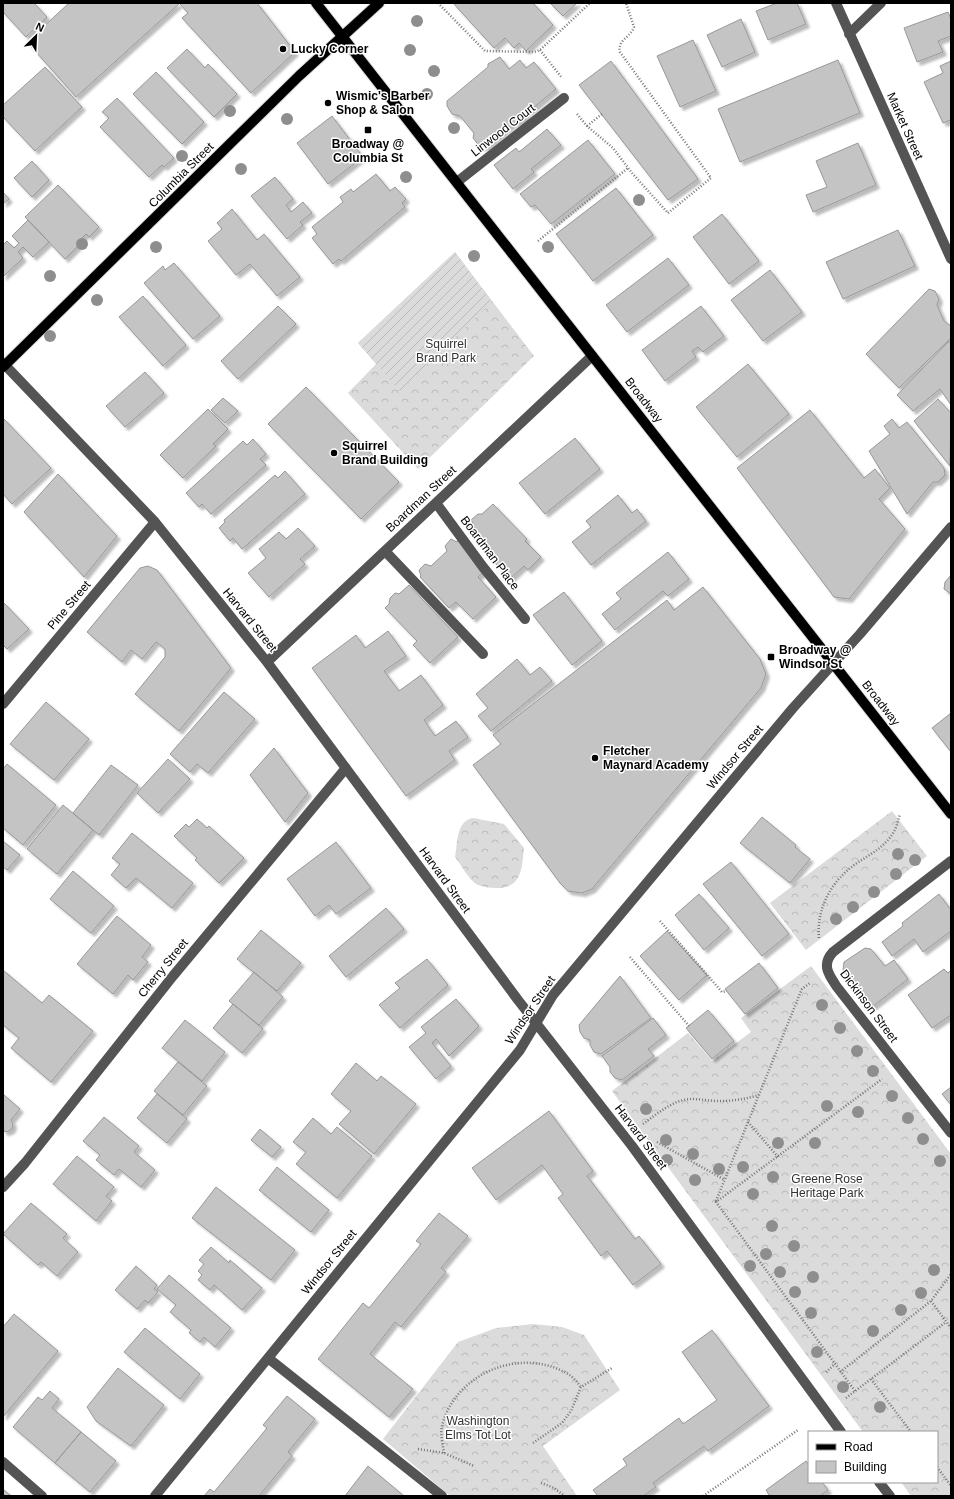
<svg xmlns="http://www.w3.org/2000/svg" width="954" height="1499" font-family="Arial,sans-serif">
  <defs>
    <pattern id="forest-crowns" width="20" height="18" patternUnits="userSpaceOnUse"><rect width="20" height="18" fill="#dbdbdb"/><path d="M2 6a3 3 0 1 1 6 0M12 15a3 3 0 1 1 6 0" fill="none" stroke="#bababa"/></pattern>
    <pattern id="garden-furrows" width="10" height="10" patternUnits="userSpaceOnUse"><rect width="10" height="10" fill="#dbdbdb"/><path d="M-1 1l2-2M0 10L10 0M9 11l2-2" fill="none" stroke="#bababa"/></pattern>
    <filter id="shadow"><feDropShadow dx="3.5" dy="3.5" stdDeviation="1" flood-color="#0004"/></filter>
  </defs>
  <rect width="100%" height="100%" fill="#fff"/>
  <path fill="url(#forest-crowns)" d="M455,252L534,356L418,469L348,393L376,364L358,343Z
    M892,811L927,856L806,950L770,903Z
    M473,818L504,824L524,848C522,868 522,888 497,888C491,888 481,887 476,884C468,878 461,865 455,857C458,842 456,821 473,818Z
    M811,966L951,1154V1496H911L901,1482H937V1432H863L612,1091L688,1033L712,1061L751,1032L741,1018Z
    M533,1324L562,1327L584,1335L620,1390L543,1446L577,1496H450L383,1439L458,1342L496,1328Z"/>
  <path fill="url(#garden-furrows)" d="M455,252L492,302L400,391L358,343Z"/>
  <path fill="#c4c4c4" stroke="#989898" filter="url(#shadow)" d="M3,3H34L47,17L26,37L3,12Z
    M69,3H180L76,97L27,42Z
    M179,3H257L295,52L251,93L182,18L188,13Z
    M453,3H533L553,25L526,51L519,43L514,48L505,38L494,48Z
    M550,3H577L563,16Z
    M777,3H797L806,24L768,40L756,11Z
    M948,12L951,19V36L938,41L943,52L917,62L904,28Z
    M741,19L755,52L722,67L707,35Z
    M693,40L716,91L680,107L657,56Z
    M187,49L205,68L208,64L237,94L214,117L167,68Z
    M500,57L509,69L520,60L526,68L534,62L556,89L526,114L525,118L518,123H514L486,147H480L473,138L474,133L460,116L452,114L447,106V101L488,67V64Z
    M838,60L860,113L740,162L718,109Z
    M611,61L698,179L668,200L579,85Z
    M951,61V120L943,123L924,82L943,73L940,66Z
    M45,67L82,107L35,151L3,117V105Z
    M156,72L204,122L182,144L133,94Z
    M117,98L174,158L164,167L162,165L149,177L100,127L109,118L102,112Z
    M332,116L363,157L328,184L297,143Z
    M547,129L561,145L531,169L534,172L513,189L494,165L516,148L519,152Z
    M588,140L615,174L551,224L535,205L531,207L520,194Z
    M858,143L876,185L813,212L806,195L827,187L816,161Z
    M32,161L49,180L32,197L14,178Z
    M376,174L390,191L395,187L406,199L402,203L405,207L341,261L339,259L333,264L312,238L317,234L312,227L343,202L340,197L351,189L353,192Z
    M275,177L293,199L286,205L291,212L303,202L312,213L300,222L303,225L287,239L251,196Z
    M58,185L99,227L89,237L86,234L76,244L78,246L65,259L25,217Z
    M616,188L653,235L593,281L556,234Z
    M3,192L9,199L3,204Z
    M232,209L257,240L264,234L300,277L277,296L250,264L236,275L208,241L222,229L217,223Z
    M722,214L759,261L729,284L693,237Z
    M28,220L49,242L33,257L23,247L18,252L23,258L3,277V245L7,241L14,248L19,243L12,236Z
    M898,230L915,266L843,299L826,262Z
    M668,258L689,285L627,332L606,305Z
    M174,263L220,316L193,339L144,283L163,266L165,270Z
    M770,270L802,312L763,341L731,300Z
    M929,289L935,291L939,299L937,305L944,321L951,326V338L899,388L866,354Z
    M143,296L186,345L163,366L119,317Z
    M278,306L296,324L238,379L221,361Z
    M701,306L724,336L703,352L698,347L692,351L696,357L665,381L642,350Z
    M948,342H951V405L940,389L913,411L897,395Z
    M748,364L789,414L737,457L696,407Z
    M145,372L164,393L125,427L106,406Z
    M306,387L399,482L361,519L268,424Z
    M223,398L238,411L225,423L211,410Z
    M938,399L951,413L950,466L914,421Z
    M208,409L228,429L213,444L216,446L183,478L160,455Z
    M810,410L864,478L875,469L890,488L879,499L905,529L849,599L834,597L737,468Z
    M3,418L51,468L12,504L3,494Z
    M892,419L899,428L907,422L944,468L945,475L938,482H933L907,514L869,451L890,434L884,426Z
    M575,438L600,469L545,514L519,483Z
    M253,439L266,454L260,459L266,465L211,514L202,504L199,507L186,493L243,441L247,445Z
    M285,471L305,494L242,549L233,538L230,541L219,528L225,522L224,520L275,475L278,478Z
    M58,474L117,536L84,577L24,512Z
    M618,495L632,513L637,509L646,521L591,565L572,542L591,527L586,521Z
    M493,504L527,539L525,541L541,557L528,570L524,566L510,579L495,563L497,560L467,529L473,523L471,520L478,514H482Z
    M298,528L315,546L300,559L305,564L269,597L248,573L266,558L259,549L279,532L286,539Z
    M451,539L457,542L458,540L486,570L478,577L496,597L473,619L456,602L449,608L420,577L421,576L419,570L425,564L431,566L447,551L445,546Z
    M668,552L689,579L668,596L663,591L615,630L602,614L621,599L616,593Z
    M148,566L157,570L231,668L179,731L135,694L165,657V649L156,642L142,659L131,650L122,662L87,632L140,568Z
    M951,575V594L944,589L945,582Z
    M409,585L458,637L430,663L413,645L417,641L385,608L389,604L390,598L395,593L399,594Z
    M703,587L760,659L766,674L761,688L592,889L582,893L568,891L560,883L473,765L501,744L493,735L667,600L674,610Z
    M564,592L602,641L572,665L533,615Z
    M3,602L29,629L7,649L3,645Z
    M388,631L406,656L384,671L399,691L421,675L443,705L424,720L435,736L456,721L468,737L449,751L455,760L406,796L312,668L356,635L365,648Z
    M517,659L530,675L540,667L552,681L491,731L478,716L488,708L476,694Z
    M224,692L255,719L208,773L197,764L190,772L170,754Z
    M46,702L89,739L54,780L10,744Z
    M951,713V752L932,728Z
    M274,748L308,793L285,822L250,775Z
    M168,759L190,779L158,813L137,793Z
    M7,764L56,805L23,845L3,828V769Z
    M111,765L138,785L99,835L73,813Z
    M63,805L93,830L57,874L27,849Z
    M762,817L796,845L795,847L810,859L790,883L740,843Z
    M197,819L207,828L209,826L244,858L219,883L195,860L197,858L174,836L186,824L189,827Z
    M132,833L193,883L172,908L136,878L126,888L111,875L120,864L112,858Z
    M3,841L20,855L7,870L3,867Z
    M336,842L371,888L336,914L329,905L315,916L287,879Z
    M731,862L789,934L762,956L703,884Z
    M73,871L114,906L91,933L50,899Z
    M699,894L729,928L704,950L675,915Z
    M939,894L951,910V931L923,952L914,939L892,956L882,942L903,926L902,923Z
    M386,908L404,929L346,977L329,956Z
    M117,916L151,945L142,957L148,962L133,980L128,975L113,994L77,964Z
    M261,930L301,963L277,991L237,959Z
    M667,931L707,975L679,1000L640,956Z
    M865,948L871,949L885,966L894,960L908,979L872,1007L843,970L844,962Z
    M427,959L448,985L400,1028L379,1005L400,988L395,983Z
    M759,963L778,988L745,1014L725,989Z
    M944,969L948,973L951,970V1015L932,1028L908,995Z
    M3,970L42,1003L49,995L93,1031L51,1082L11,1048L19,1038L3,1025Z
    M254,972L283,997L259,1025L229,1001Z
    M620,976L651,1018L601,1054L594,1052L590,1045V1040L584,1038L580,1032L579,1025Z
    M456,999L479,1026L449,1056L436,1039L432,1043L451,1066L436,1079L409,1047L426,1033L421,1027Z
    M233,1004L263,1029L242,1053L213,1028Z
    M708,1010L734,1041L712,1059L686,1028Z
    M653,1018L666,1035L648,1049L654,1056L622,1080L615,1078L610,1072V1067L602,1056Z
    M185,1020L225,1052L202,1081L162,1048Z
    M178,1062L207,1086L183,1115L154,1091Z
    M356,1063L377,1081L381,1076L416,1104L374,1154L339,1124L351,1111L331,1094Z
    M951,1087V1105L942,1094Z
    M3,1094L20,1109L11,1120L13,1124L12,1129L7,1132L3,1131Z
    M157,1094L187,1119L167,1143L137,1118Z
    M549,1111L593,1171L587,1176L635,1239L639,1236L661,1264L633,1285L607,1251L601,1256L558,1198L563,1194L542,1165L496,1200L472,1168Z
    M104,1117L139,1146L134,1152L155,1170L141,1187L119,1169L114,1175L96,1160L100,1155L83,1141Z
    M313,1118L331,1134L337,1127L372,1156L337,1198L296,1164L306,1152L293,1142Z
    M260,1129L281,1147L272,1157L251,1140Z
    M77,1156L114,1187L106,1196L112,1201L96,1221L53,1184Z
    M277,1167L329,1210L311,1232L259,1190Z
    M216,1187L295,1250L271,1280L192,1218Z
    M31,1203L67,1234L63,1238L78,1252L57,1276L41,1262L38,1265L3,1234Z
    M439,1213L468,1236L441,1268L446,1272L401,1327L395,1322L370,1354L413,1389L389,1417L318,1359L363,1303L369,1308L421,1244L416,1241Z
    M211,1247L229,1263L230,1260L262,1288L242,1310L214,1285L210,1290L198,1280L202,1275L198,1271L204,1264L199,1260Z
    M136,1266L157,1285L154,1289L158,1292L148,1303L145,1300L137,1309L115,1290Z
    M169,1275L231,1328L215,1347L204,1337L200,1342L189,1333L191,1330L170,1312L176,1305L157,1289Z
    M14,1314L58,1351L3,1417V1327Z
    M145,1328L200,1374L180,1399L124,1352Z
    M712,1330L769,1406L708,1451L704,1446L653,1483L656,1487L643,1496H598L593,1490L627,1465L623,1459L679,1418L683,1424L717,1400L682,1352Z
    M118,1368L164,1405L131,1446L96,1421L87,1407Z
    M50,1391L59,1399L52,1408L81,1432L55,1463L13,1427L38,1397L42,1400Z
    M287,1396L315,1419L288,1452L292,1456L259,1496H204L210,1489L214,1492L267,1428L263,1425Z
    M81,1432L116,1461L90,1492L55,1463Z
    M806,1461L809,1465V1482H822L828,1490L820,1496H768L769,1495L766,1490Z
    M368,1466L404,1496H345Z
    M3,1489L11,1496H3Z"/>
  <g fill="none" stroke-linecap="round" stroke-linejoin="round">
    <g stroke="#dbdbdb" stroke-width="12">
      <path id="major" d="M316,3L951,814
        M3,367L299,76L379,3"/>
    </g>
    <path stroke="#767676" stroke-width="2.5" stroke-dasharray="1 2" stroke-linecap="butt" d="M438,3L485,51L534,52L540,50L590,3
      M540,50L562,78
      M577,114L587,126L613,148L632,173L668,213L711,178L620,52C617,40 631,37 634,27L626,3
      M587,126L602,114
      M538,241L628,168
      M660,921L722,992L727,991
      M819,938C816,907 833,879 857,863C869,855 883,848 891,836C896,830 898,821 900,814
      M630,957L689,1026
      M748,1122L778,1157
      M643,1124C654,1116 665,1107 677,1102C692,1096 704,1101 719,1101C733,1101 746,1099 759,1095
      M657,1142L725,1180
      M716,1201L799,996L802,989L810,983
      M931,1301L951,1328
      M826,1372L835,1364
      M840,1372L931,1301L951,1274
      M871,1379L911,1432
      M855,1391L716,1202L882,1079
      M846,1398L946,1322
      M533,1443L562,1423L571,1411L581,1387L612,1368
      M418,1449L444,1453L474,1466
      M444,1453C443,1445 440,1434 442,1426C455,1373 521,1346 568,1374C573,1377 577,1382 581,1387
      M937,1467L951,1486
      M541,1483L552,1487L565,1496
      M703,1496L798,1430"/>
    <path stroke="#545454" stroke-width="10" d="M836,3L951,259
      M849,34L881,3
      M457,182L564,98
      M3,363L155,522L267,662L518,1000L632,1146L841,1432
      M436,503L483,567L525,619
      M385,551L483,654
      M267,662L592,356
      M3,704L155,522
      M951,861L833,952C821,965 829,975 837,987L951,1133
      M3,1187L25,1163L173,976L346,768
      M268,1358L442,1496
      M3,1462L42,1496
      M879,1482L890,1496
      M155,1496L520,1050L553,995L793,708L860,634L951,527"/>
    <use href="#major" stroke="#000" stroke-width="10"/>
  </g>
  <g fill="#8e8e8e">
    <circle cx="417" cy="21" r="6"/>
    <circle cx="410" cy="50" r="6"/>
    <circle cx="434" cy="71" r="6"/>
    <circle cx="427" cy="94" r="6"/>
    <circle cx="230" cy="111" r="6"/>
    <circle cx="287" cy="119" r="6"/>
    <circle cx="454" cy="128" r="6"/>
    <circle cx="182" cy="156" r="6"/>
    <circle cx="241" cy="169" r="6"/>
    <circle cx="406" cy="177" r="6"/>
    <circle cx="639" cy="200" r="6"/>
    <circle cx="82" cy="244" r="6"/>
    <circle cx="156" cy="247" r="6"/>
    <circle cx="548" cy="247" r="6"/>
    <circle cx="474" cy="256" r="6"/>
    <circle cx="50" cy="276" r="6"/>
    <circle cx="97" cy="300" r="6"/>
    <circle cx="50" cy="336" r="6"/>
    <circle cx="898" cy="854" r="6"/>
    <circle cx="915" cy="860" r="6"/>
    <circle cx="896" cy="874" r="6"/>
    <circle cx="874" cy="892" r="6"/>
    <circle cx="853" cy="907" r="6"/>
    <circle cx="836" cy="919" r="6"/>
    <circle cx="822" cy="1005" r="6"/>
    <circle cx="840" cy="1028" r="6"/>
    <circle cx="857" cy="1051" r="6"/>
    <circle cx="873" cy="1071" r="6"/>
    <circle cx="892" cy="1096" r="6"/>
    <circle cx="827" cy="1106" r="6"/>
    <circle cx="646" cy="1109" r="6"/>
    <circle cx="858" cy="1112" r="6"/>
    <circle cx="908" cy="1118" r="6"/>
    <circle cx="923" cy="1139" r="6"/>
    <circle cx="666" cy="1140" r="6"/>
    <circle cx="778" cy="1143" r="6"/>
    <circle cx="815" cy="1143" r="6"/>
    <circle cx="693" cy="1154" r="6"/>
    <circle cx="667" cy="1160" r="6"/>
    <circle cx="940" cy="1161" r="6"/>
    <circle cx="743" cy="1167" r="6"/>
    <circle cx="719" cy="1169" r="6"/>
    <circle cx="773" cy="1177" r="6"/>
    <circle cx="695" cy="1180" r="6"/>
    <circle cx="753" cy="1194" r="6"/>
    <circle cx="772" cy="1226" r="6"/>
    <circle cx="794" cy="1246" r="6"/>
    <circle cx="766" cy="1254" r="6"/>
    <circle cx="750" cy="1266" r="6"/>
    <circle cx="934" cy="1270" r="6"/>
    <circle cx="780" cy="1272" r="6"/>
    <circle cx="813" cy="1277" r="6"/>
    <circle cx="795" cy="1292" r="6"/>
    <circle cx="921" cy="1293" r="6"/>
    <circle cx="901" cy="1310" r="6"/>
    <circle cx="811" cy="1313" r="6"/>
    <circle cx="873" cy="1331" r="6"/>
    <circle cx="817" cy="1352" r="6"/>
    <circle cx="843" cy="1387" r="6"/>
    <circle cx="880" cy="1407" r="6"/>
  </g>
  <g fill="#000" stroke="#fff" stroke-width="1.5">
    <circle cx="283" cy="49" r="4"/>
    <circle cx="328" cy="103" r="4"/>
    <rect x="364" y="126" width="8" height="8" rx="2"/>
    <circle cx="334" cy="453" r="4"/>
    <rect x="767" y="653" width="8" height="8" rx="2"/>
    <circle cx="595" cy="758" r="4"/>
  </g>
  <g text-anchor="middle" stroke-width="3" stroke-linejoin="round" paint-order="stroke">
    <g font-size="12" font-weight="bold" fill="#000" stroke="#fff" text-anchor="start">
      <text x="291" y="53">Lucky Corner</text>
      <text x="336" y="100">Wismic's Barber<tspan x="336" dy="14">Shop &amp; Salon</tspan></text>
      <text x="368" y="148" text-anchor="middle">Broadway @<tspan x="368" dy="14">Columbia St</tspan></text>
      <text x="342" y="450">Squirrel<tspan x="342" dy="14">Brand Building</tspan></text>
      <text x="779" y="654">Broadway @<tspan x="779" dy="14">Windsor St</tspan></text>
      <text x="603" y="755">Fletcher<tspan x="603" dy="14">Maynard Academy</tspan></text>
    </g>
    <g font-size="12" fill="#000" stroke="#fff">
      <text transform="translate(905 126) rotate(66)" y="4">Market Street</text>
      <text transform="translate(503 130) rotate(-38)" y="4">Linwood Court</text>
      <text transform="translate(181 175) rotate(-45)" y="4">Columbia Street</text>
      <text transform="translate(644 400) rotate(52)" y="4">Broadway</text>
      <text transform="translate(421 499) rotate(-43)" y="4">Boardman Street</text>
      <text transform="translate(490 553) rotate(53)" y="4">Boardman Place</text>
      <text transform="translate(69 605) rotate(-50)" y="4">Pine Street</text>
      <text transform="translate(250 620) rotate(51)" y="4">Harvard Street</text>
      <text transform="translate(881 703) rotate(52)" y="4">Broadway</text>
      <text transform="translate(735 757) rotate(-50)" y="4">Windsor Street</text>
      <text transform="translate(445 880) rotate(54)" y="4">Harvard Street</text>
      <text transform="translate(163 968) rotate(-51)" y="4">Cherry Street</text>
      <text transform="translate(869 1006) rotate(53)" y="4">Dickinson Street</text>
      <text transform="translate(530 1010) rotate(-56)" y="4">Windsor Street</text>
      <text transform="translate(641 1137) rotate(53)" y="4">Harvard Street</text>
      <text transform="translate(329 1262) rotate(-51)" y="4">Windsor Street</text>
    </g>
    <g font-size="12" fill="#323232" stroke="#fff">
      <text x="446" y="348">Squirrel<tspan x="446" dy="14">Brand Park</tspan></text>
      <text x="827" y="1183">Greene Rose<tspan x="827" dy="14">Heritage Park</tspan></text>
      <text x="478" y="1425">Washington<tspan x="478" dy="14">Elms Tot Lot</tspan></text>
    </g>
  </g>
  <rect width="954" height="1499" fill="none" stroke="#000000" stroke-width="8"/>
  <rect x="808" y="1431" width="130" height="52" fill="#ffffff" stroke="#999999"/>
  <rect x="816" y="1444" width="20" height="6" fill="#000000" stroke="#999999"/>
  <text x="844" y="1451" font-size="12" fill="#000000">Road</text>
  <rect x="816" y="1461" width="20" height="12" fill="#c4c4c4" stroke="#999999"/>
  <text x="844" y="1471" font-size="12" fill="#000000">Building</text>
  <g transform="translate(36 36) rotate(24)" stroke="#ffffff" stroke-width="3" paint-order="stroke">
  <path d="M0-3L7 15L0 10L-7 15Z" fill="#000000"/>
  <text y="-6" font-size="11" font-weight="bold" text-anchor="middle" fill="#000000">N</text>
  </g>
</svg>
